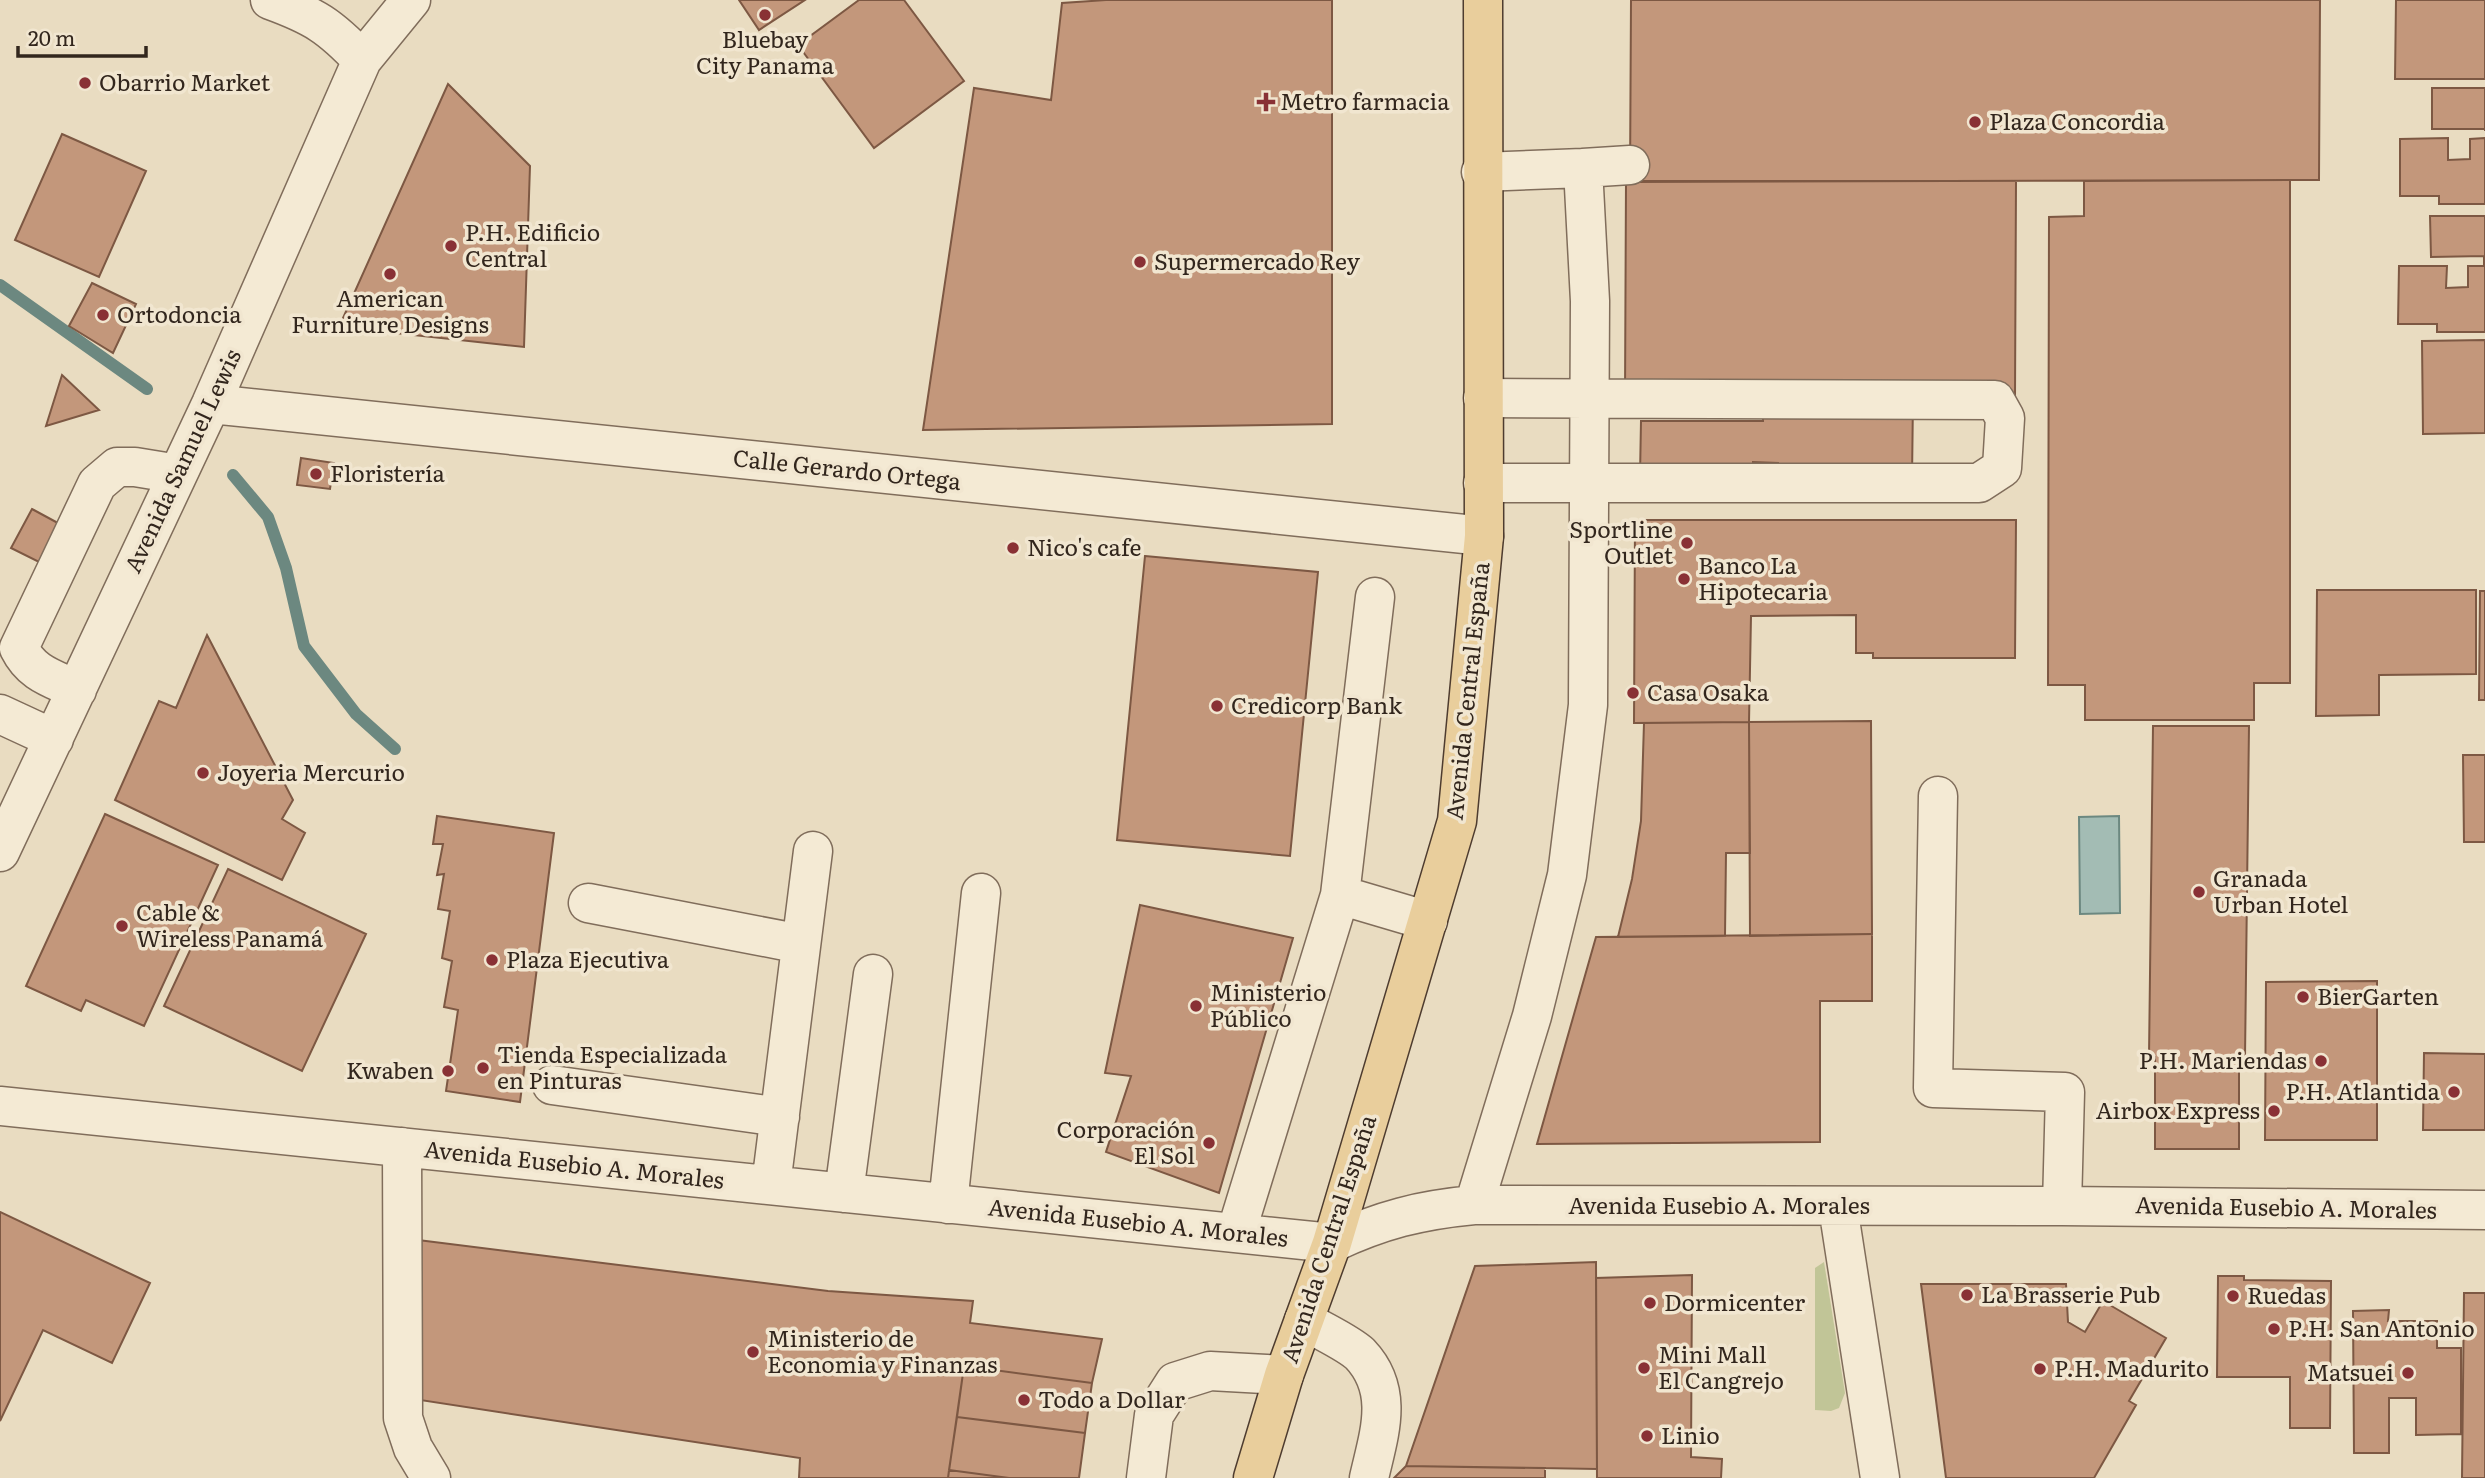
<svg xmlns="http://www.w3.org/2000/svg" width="2485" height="1478" font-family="Literata,serif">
  <rect width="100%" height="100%" fill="#e9dcc1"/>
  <path fill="#c1c597" d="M1824,1262L1845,1393L1839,1408L1831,1411L1815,1410V1268Z"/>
  <path fill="#a3bcb4" stroke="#6c8880" stroke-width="2" d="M2119,816L2120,913L2080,914L2079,817Z"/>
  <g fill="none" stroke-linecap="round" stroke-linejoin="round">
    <path stroke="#6c8880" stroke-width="12" d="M0,285L147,389
      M233,475L268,517L286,568L304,646L356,714L395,749"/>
  </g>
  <path fill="#c3977b" stroke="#7d5843" stroke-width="2" d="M739,0H805L759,30Z
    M859,0H904L964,81L874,148L798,45Z
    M1106,0H1332V424L923,430L974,88L1051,100L1062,3Z
    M1631,0H2320L2319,180L1630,182Z
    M2396,0H2485V79H2395Z
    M448,84L530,166L524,347L339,327Z
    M2432,88H2485V131V129H2432Z
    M62,134L146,171L99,277L15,240Z
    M2448,138V160L2470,159V139L2485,138V204H2439V196H2400V139Z
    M2290,180V683H2254V720H2085V685H2048L2049,217L2084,216V181Z
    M1626,181H2016L2015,398H1913L1912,479H1779L1778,463L1753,462V475L1640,476L1641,421H1763V398H1625Z
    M2430,216H2485V332H2437V324H2398L2399,266H2447L2446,288L2468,287V266H2484V256L2431,257Z
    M92,283L136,304L113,353L69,326Z
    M2485,340V433L2423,434L2422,341Z
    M62,375L99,410L46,426Z
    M301,458L334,463L330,489L297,485Z
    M32,509L69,529L49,567L11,548Z
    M1635,520H2016L2015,658H1873V653H1856V615L1751,616L1749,722L1634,723Z
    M1145,556L1318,572L1290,856L1117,840Z
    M2317,590H2476V674L2379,675V715L2316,716Z
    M2480,591H2485V700H2479Z
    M207,635L293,800L282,819L305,833L282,880L115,800L159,701L176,708Z
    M1871,721L1872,934L1750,936L1749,722Z
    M1749,722L1750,853H1726L1725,936L1618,937L1632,879L1641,821L1644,723Z
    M2153,726H2249L2245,1058H2239V1149H2155V1057H2149Z
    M2463,755H2485V842H2464Z
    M105,814L218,865L144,1026L86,1000L81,1011L26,986Z
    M437,816L554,833L520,1102L446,1091L458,1010L444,1007L452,961L442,958L450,911L438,909L444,874L437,875L443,844H433Z
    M228,869L366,934L302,1071L164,1006Z
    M1140,905L1293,938L1219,1193L1106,1152L1131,1076L1105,1073Z
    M1872,934V1001H1820V1142L1537,1144L1596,937Z
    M2377,981V1140H2265L2266,982Z
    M2424,1053L2485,1054V1130H2423Z
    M0,1212L150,1283L112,1363L43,1330L0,1421Z
    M410,1239L828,1291L973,1301L970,1323L1102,1339L1092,1383L964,1366L948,1478H799L800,1458L407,1398Z
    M1596,1262L1597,1469L1406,1466L1475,1266Z
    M1692,1275L1691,1457L1722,1459L1721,1478H1597L1596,1278Z
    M2218,1276H2244V1280L2331,1281L2330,1428H2290V1377H2217Z
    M1921,1284H2066L2068,1322L2085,1332L2103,1301L2166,1338L2129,1401L2136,1405L2094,1478H1946Z
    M2464,1293H2485V1478H2462Z
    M2389,1310L2388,1321H2437V1348H2461V1434L2416,1435V1398H2389V1453H2354L2353,1311Z
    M964,1366L1092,1383L1085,1433L957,1417Z
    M957,1417L1085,1433L1079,1478H1009L949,1470Z
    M1406,1466L1545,1468V1478H1394Z
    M949,1470L1009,1478H948Z"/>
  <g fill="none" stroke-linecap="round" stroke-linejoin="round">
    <g stroke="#806d5b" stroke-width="41">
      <path id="minor" d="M270,0C314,16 330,26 362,60
        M1583,168L1630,165
        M211,404L1484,536
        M1483,483H1979L2002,468L2005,418L1995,400L1483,398
        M77,690C52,678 32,674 19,648L97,484L117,467H135L178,474
        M0,714L54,739
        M1938,796L1933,1088L2065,1092L2062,1206
        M0,852L211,404L362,60L411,0
        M1340,895L1428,921
        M588,903L801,944
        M552,1085L780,1117
        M0,1106L1332,1243C1381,1220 1420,1210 1474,1205L2062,1206L2485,1210
        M402,1147L403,1418L413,1448L431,1478
        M771,1185L813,851
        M844,1193L873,974
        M948,1204L981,893
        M1474,1205L1532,1016L1567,875L1588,705L1590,301L1583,168L1481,172
        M1838,1207L1880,1478
        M1236,1233L1340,895L1375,597
        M1304,1320C1319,1330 1347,1342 1360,1354C1395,1391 1379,1434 1369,1478
        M1146,1478L1154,1415L1175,1382L1210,1371L1284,1375"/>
    </g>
    <g stroke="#4e3c2f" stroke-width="41">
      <path id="major" d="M1253,1478L1284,1375L1332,1243L1457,821L1484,536L1483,0"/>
    </g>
    <use href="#minor" stroke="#f4ead4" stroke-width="38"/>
    <use href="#major" stroke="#e9ce9c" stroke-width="38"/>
  </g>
  <g fill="#893135" stroke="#f1e6d0" stroke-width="2.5">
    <circle cx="765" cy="15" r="7"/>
    <circle cx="85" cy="83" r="7"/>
    <path d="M1262.5 91.5h7v7h7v7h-7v7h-7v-7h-7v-7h7z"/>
    <circle cx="1975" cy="122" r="7"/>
    <circle cx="451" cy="246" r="7"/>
    <circle cx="1140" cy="262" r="7"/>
    <circle cx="390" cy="274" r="7"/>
    <circle cx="103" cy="315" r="7"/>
    <circle cx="316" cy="474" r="7"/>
    <circle cx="1687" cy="543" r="7"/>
    <circle cx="1013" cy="548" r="7"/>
    <circle cx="1684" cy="579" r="7"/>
    <circle cx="1633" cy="693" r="7"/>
    <circle cx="1217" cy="706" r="7"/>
    <circle cx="203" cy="773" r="7"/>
    <circle cx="2199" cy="892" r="7"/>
    <circle cx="122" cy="926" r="7"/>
    <circle cx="492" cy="960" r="7"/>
    <circle cx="2303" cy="997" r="7"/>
    <circle cx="1196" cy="1006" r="7"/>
    <circle cx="2321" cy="1061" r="7"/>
    <circle cx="483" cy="1068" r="7"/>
    <circle cx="448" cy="1071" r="7"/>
    <circle cx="2454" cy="1092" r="7"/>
    <circle cx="2274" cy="1111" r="7"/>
    <circle cx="1209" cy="1143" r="7"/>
    <circle cx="1967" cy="1295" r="7"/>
    <circle cx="2233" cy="1296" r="7"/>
    <circle cx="1650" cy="1303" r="7"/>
    <circle cx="2274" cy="1329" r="7"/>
    <circle cx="753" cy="1352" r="7"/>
    <circle cx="1644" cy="1368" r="7"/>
    <circle cx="2040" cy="1369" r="7"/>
    <circle cx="2408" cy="1373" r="7"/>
    <circle cx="1024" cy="1400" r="7"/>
    <circle cx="1647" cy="1436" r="7"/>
  </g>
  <g text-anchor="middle" stroke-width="7" stroke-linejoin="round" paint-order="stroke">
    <g font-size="23" fill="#32261d" stroke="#f1e6d0" text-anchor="start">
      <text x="765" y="48" text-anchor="middle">Bluebay<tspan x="765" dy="26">City Panama</tspan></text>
      <text x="99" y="91">Obarrio Market</text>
      <text x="1280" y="110">Metro farmacia</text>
      <text x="1989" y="130">Plaza Concordia</text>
      <text x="465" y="241">P.H. Edificio<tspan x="465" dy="26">Central</tspan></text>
      <text x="1154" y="270">Supermercado Rey</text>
      <text x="390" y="307" text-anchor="middle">American<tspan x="390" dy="26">Furniture Designs</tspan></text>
      <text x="117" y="323">Ortodoncia</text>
      <text x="330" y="482">Floristería</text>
      <text x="1673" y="538" text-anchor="end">Sportline<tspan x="1673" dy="26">Outlet</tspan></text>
      <text x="1027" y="556">Nico's cafe</text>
      <text x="1698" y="574">Banco La<tspan x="1698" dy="26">Hipotecaria</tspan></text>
      <text x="1647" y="701">Casa Osaka</text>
      <text x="1231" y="714">Credicorp Bank</text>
      <text x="217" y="781">Joyeria Mercurio</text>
      <text x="2213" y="887">Granada<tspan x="2213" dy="26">Urban Hotel</tspan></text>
      <text x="136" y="921">Cable &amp;<tspan x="136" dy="26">Wireless Panamá</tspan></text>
      <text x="506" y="968">Plaza Ejecutiva</text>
      <text x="1210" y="1001">Ministerio<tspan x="1210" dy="26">Público</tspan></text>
      <text x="2317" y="1005">BierGarten</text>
      <text x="497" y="1063">Tienda Especializada<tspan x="497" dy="26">en Pinturas</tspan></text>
      <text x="2307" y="1069" text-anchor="end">P.H. Mariendas</text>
      <text x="434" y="1079" text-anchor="end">Kwaben</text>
      <text x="2440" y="1100" text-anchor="end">P.H. Atlantida</text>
      <text x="2260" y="1119" text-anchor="end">Airbox Express</text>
      <text x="1195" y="1138" text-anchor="end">Corporación<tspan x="1195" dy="26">El Sol</tspan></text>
      <text x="1981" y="1303">La Brasserie Pub</text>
      <text x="2247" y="1304">Ruedas</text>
      <text x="1664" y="1311">Dormicenter</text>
      <text x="2288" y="1337">P.H. San Antonio</text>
      <text x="767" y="1347">Ministerio de<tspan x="767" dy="26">Economia y Finanzas</tspan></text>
      <text x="1658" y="1363">Mini Mall<tspan x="1658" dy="26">El Cangrejo</tspan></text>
      <text x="2054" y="1377">P.H. Madurito</text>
      <text x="2394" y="1381" text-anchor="end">Matsuei</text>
      <text x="1038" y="1408">Todo a Dollar</text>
      <text x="1661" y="1444">Linio</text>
    </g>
    <g font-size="23" fill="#32261d" stroke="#f1e6d0">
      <text transform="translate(183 461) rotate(-65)" y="8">Avenida Samuel Lewis</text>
      <text transform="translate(847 470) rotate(6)" y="8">Calle Gerardo Ortega</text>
      <text transform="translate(1468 691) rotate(-84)" y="8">Avenida Central España</text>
      <text transform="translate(574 1165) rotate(6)" y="8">Avenida Eusebio A. Morales</text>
      <text x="1719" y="1214">Avenida Eusebio A. Morales</text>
      <text transform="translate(2286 1208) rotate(1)" y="8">Avenida Eusebio A. Morales</text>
      <text transform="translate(1138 1223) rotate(6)" y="8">Avenida Eusebio A. Morales</text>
      <text transform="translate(1329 1239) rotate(-72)" y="8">Avenida Central España</text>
    </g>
  </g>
  <path d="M18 46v10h128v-10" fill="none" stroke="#32261d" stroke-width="3.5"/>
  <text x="28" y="46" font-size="21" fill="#32261d" stroke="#f1e6d0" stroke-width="5" paint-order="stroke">20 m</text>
</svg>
